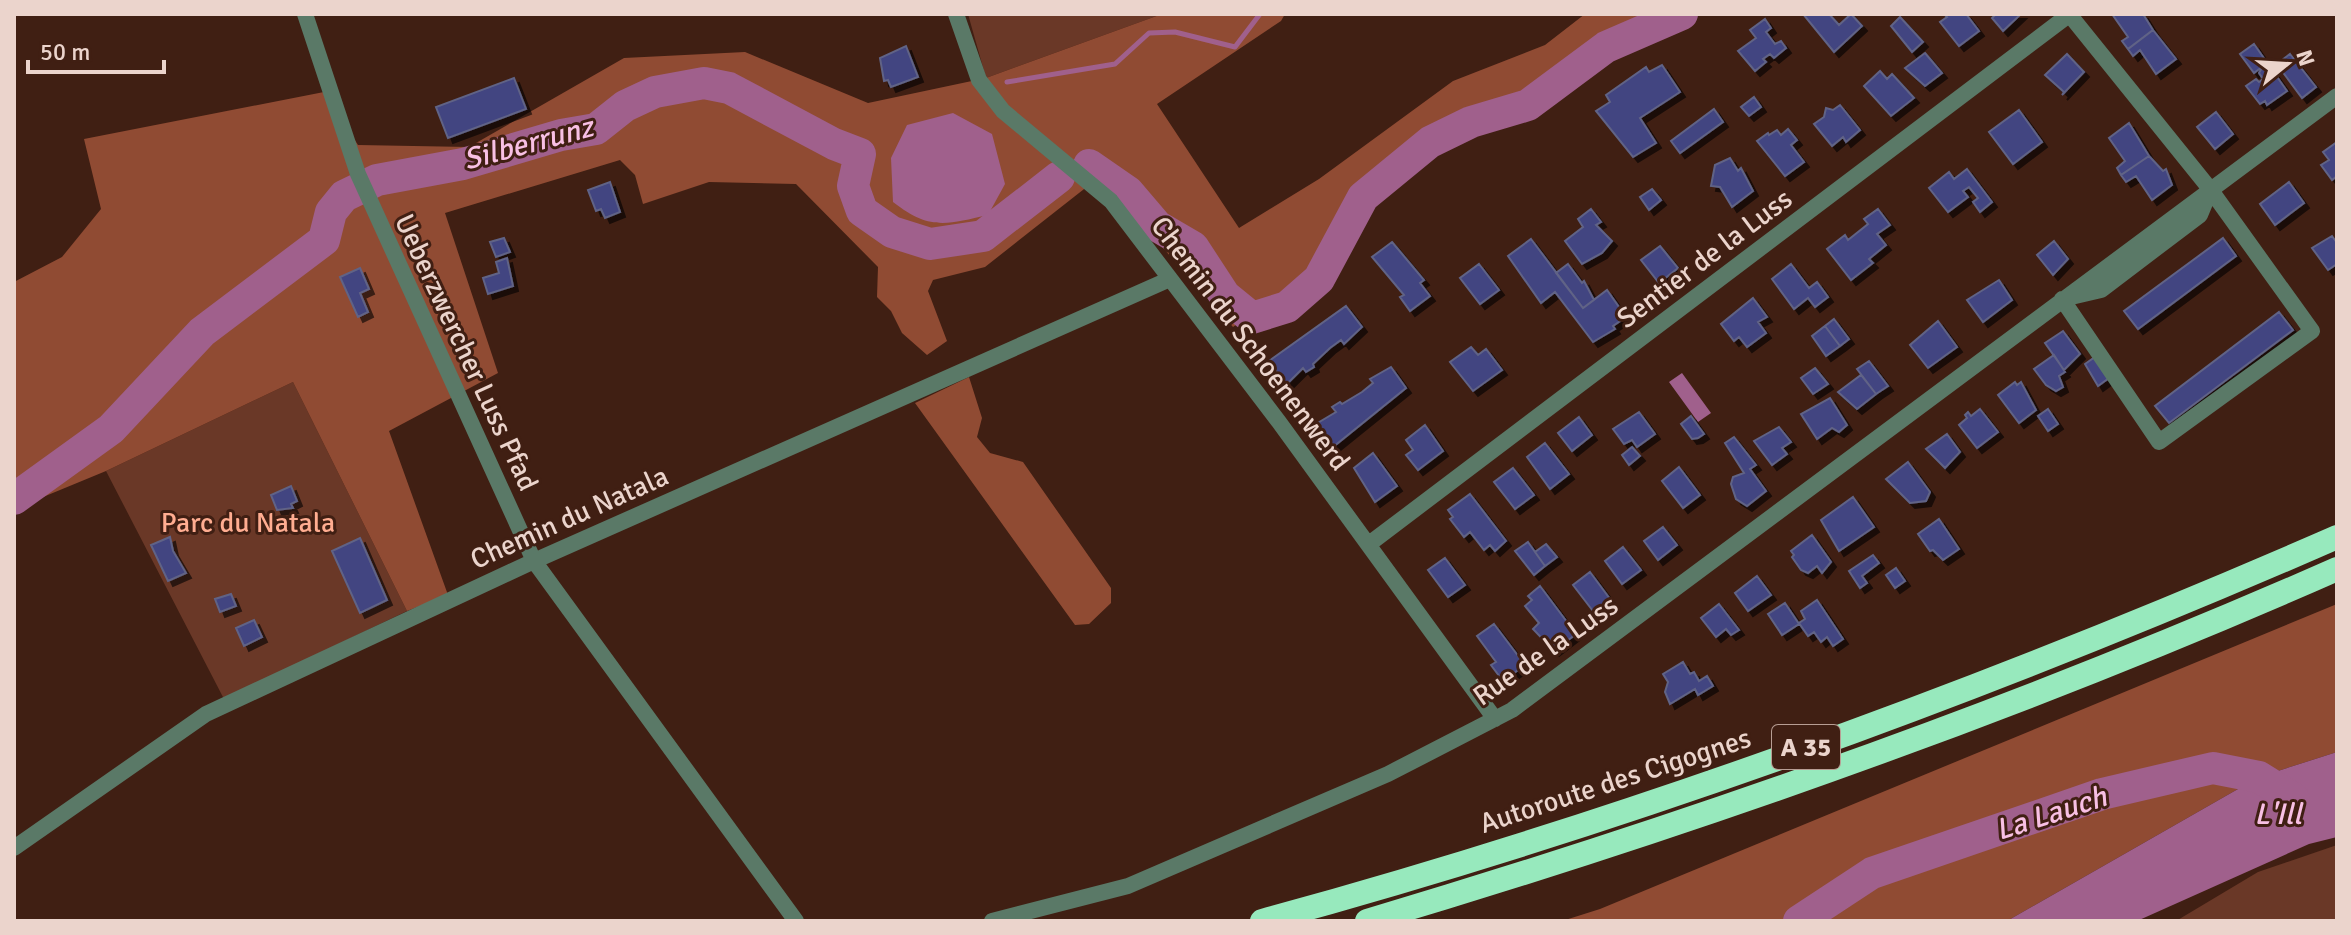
<svg xmlns="http://www.w3.org/2000/svg" width="2351" height="935" font-family="Signika,sans-serif">
  <defs>
    <filter id="shadow"><feDropShadow dx="5" dy="5" stdDeviation="0" flood-color="#0009"/></filter>
  </defs>
  <rect width="100%" height="100%" fill="#401f13"/>
  <path fill="#6a3827" d="M968,14H1162L986,78Z
    M293,382L407,611L224,699L106,471Z
    M2337,845V921H2176L2258,872Z"/>
  <path fill="#904b33" d="M1162,14H1285L1281,21L1157,104L1239,228L1319,179L1453,81L1545,45L1585,14H1665L1527,108L1380,168L1335,255L1233,327L1148,231L1093,182L985,267L933,280L928,291L947,341L927,355L902,333L891,311L877,297L878,267L796,184L709,182L643,204L635,175L620,160L445,213L498,373L389,431L448,595L407,611L293,382L106,471L14,509V282L62,257L101,209L84,139L324,92L358,145L469,147L624,58L745,52L868,103L986,78Z
    M969,377L982,418L977,437L990,453L1023,462L1111,588V603L1089,624L1075,625L915,403Z
    M2337,604V752L2259,777L2007,921H1562L1600,909Z"/>
  <path fill="#a0608c" d="M953,113L992,134L1005,184L988,215C945,225 929,230 893,202L891,158L907,125Z
    M1682,373L1711,413L1698,422L1669,382Z
    M2337,752V837L2309,844L2137,921H2007L2259,777Z"/>
  <g fill="none" stroke-linecap="round" stroke-linejoin="round">
    <path stroke="#a0608c" stroke-width="5" d="M1007,82L1115,64L1149,33L1175,32L1235,47L1260,14"/>
    <path stroke="#a0608c" stroke-width="32" d="M1089,165L1128,192L1157,226L1193,247L1225,296L1252,318L1287,307L1319,279L1363,197L1430,142L1471,122L1528,105L1606,47L1682,14
      M14,499L111,429L202,332L324,240L331,212L344,196L377,180L463,164L561,135L596,129L625,106L655,92L704,83L729,88L834,144L860,154L853,186L862,211L892,232L930,244L983,236L1059,177
      M1799,921L1872,873L2102,794L2213,768L2259,777L2294,799"/>
  </g>
  <path fill="#424481" stroke="#606386" stroke-width="2" filter="url(#shadow)" d="M1803,14H1829L1839,25L1851,14L1862,26L1834,52Z
    M1944,14H1966L1979,31L1959,46L1940,22L1947,17Z
    M1996,14H2021L2003,31L1992,18Z
    M2112,14H2143L2153,30L2128,49L2122,41L2128,37Z
    M1900,17L1923,42L1912,52L1891,26Z
    M1765,19L1771,28L1766,32L1775,44L1781,41L1786,48L1774,58L1770,54L1763,59L1766,62L1755,71L1738,51L1756,38L1750,30Z
    M2153,30L2176,59L2156,74L2140,50L2133,56L2128,49Z
    M2254,44L2287,91L2267,105L2265,101L2260,104L2246,86L2256,79L2259,82L2263,79L2259,73L2263,66L2254,73L2240,54Z
    M906,46L918,77L891,87L888,80L884,81L880,58Z
    M1925,53L1942,73L1925,86L1905,68Z
    M2067,54L2084,72L2062,95L2064,92L2045,75Z
    M2290,54L2316,87L2302,98L2282,71L2286,69L2282,60Z
    M1662,65L1680,92L1640,118L1656,143L1633,157L1596,111L1610,102L1606,95L1646,67L1649,72Z
    M1880,71L1887,79L1892,74L1914,98L1891,116L1864,86Z
    M514,78L526,109L448,138L436,107Z
    M1754,97L1761,107L1749,116L1741,107Z
    M1840,105L1860,130L1846,142L1843,137L1832,146L1814,124L1824,117L1826,108L1833,110Z
    M1714,109L1723,122L1680,153L1671,141Z
    M2019,110L2042,142L2013,164L1989,132Z
    M2216,112L2233,134L2215,149L2197,127Z
    M2129,123L2149,156L2121,175L2117,168L2125,161L2109,138Z
    M1788,129L1797,140L1791,145L1804,162L1785,176L1757,141L1768,133L1769,135L1777,130L1781,135Z
    M2337,142V176L2332,180L2321,165L2329,160L2323,152Z
    M2149,156L2163,171L2166,169L2172,185L2152,200L2136,176L2126,182L2121,175Z
    M1730,158L1738,171L1741,168L1753,191L1732,207L1720,187L1711,186L1715,165Z
    M1967,169L1992,202L1980,212L1973,202L1978,198L1969,187L1963,191L1968,197L1948,212L1929,188L1949,172L1954,179Z
    M610,182L620,212L605,218L601,209L596,211L588,190Z
    M2289,182L2304,203L2275,225L2260,204Z
    M1652,189L1661,200L1649,210L1640,197Z
    M1591,209L1601,222L1596,225L1612,241L1602,253L1582,264L1565,241L1583,227L1578,219Z
    M1878,209L1890,225L1877,234L1886,245L1869,259L1873,263L1851,280L1827,249L1845,235L1848,240L1868,224L1864,219Z
    M2332,236L2337,243V264L2328,270L2312,248Z
    M504,238L510,252L496,257L490,242Z
    M2223,238L2236,256L2138,329L2124,311Z
    M1531,239L1583,308L1607,290L1626,317L1613,326L1615,329L1593,342L1555,292L1541,303L1508,256Z
    M2054,241L2068,259L2053,275L2037,255Z
    M1392,242L1424,280L1420,283L1430,296L1410,311L1400,297L1404,295L1372,257Z
    M1660,246L1678,268L1659,283L1641,260Z
    M507,258L513,286L488,294L483,278L499,273L496,262Z
    M1479,264L1499,290L1480,304L1460,278Z
    M1568,264L1582,283L1584,281L1594,300L1583,308L1556,273Z
    M1791,264L1809,288L1817,282L1828,297L1815,307L1808,298L1794,309L1772,279Z
    M360,268L369,289L360,293L368,312L358,317L340,277Z
    M1999,280L2012,300L1983,322L1967,300Z
    M1753,298L1767,317L1758,322L1766,333L1747,347L1739,337L1734,341L1721,324Z
    M1346,306L1362,327L1344,344L1341,340L1330,348L1313,364L1314,367L1306,372L1303,368L1286,385L1269,361Z
    M2279,312L2293,330L2169,423L2155,406Z
    M1834,319L1849,339L1840,346L1825,326Z
    M1938,321L1957,347L1928,368L1910,345Z
    M1825,326L1840,346L1826,356L1812,336Z
    M2063,331L2080,354L2064,370L2045,343Z
    M1471,347L1478,355L1486,349L1502,370L1473,391L1450,362Z
    M2054,355L2065,372L2059,376L2063,387L2056,391L2046,385L2034,369Z
    M2095,357L2109,378L2098,386L2085,364Z
    M1869,361L1888,386L1876,394L1857,369Z
    M1391,367L1406,388L1333,447L1316,424L1336,412L1332,407L1340,402L1342,404L1362,392L1373,383L1370,379Z
    M1815,368L1828,384L1813,394L1801,378Z
    M1861,375L1876,394L1857,409L1838,392Z
    M2015,382L2017,385L2021,382L2036,410L2019,423L1998,395Z
    M1830,398L1847,425L1839,432L1832,428L1817,439L1801,414Z
    M1980,409L1998,432L1977,448L1959,425L1967,418L1965,415L1968,412L1971,416Z
    M2048,409L2058,424L2048,431L2038,416Z
    M1639,412L1655,434L1637,447L1632,440L1624,444L1613,429Z
    M1691,416L1704,434L1698,438L1692,439L1681,424Z
    M1579,417L1592,435L1572,451L1558,433Z
    M1425,425L1443,451L1418,470L1406,455L1413,450L1406,440Z
    M1779,427L1791,442L1782,448L1787,454L1772,465L1754,441Z
    M1947,434L1960,452L1945,468L1926,449Z
    M1734,437L1756,465L1750,469L1766,491L1747,506L1736,499L1731,484L1733,477L1744,473L1725,443Z
    M1545,443L1569,474L1550,489L1527,457Z
    M1632,447L1640,456L1629,465L1622,455Z
    M1373,453L1397,486L1375,502L1354,468Z
    M1908,462L1930,492L1926,501L1910,503L1886,479Z
    M1679,467L1700,495L1683,508L1662,481Z
    M1513,468L1534,495L1515,509L1494,482Z
    M291,486L297,501L291,504L293,508L277,510L271,495Z
    M1470,494L1506,541L1495,551L1490,545L1484,550L1470,532L1464,537L1450,519L1453,517L1448,510Z
    M1853,497L1874,527L1839,551L1821,520Z
    M1939,519L1959,549L1943,560L1933,550L1930,551L1918,534Z
    M1663,527L1677,545L1658,560L1644,541Z
    M1812,535L1831,562L1822,573L1817,566L1808,573L1801,570L1792,557L1794,555L1791,551Z
    M170,537L173,551L186,573L168,581L151,545Z
    M360,538L387,600L360,613L332,551Z
    M1528,542L1545,566L1534,575L1515,551Z
    M1546,544L1557,557L1545,566L1535,552Z
    M1623,547L1641,570L1622,584L1605,561Z
    M1873,555L1879,563L1862,576L1867,583L1860,588L1849,571Z
    M1445,558L1465,585L1448,597L1428,570Z
    M1896,568L1905,581L1895,588L1886,575Z
    M1590,572L1613,603L1596,615L1573,585Z
    M1757,576L1771,595L1748,611L1735,593Z
    M1540,586L1576,634L1554,651L1533,629L1539,623L1525,606L1532,600L1528,596Z
    M231,594L236,606L220,612L215,599Z
    M1817,600L1843,639L1833,646L1827,637L1821,642L1814,632L1808,636L1799,623L1805,619L1801,611Z
    M1785,603L1799,624L1782,635L1768,614Z
    M1719,604L1739,630L1731,635L1726,629L1716,637L1701,618Z
    M254,620L262,637L244,646L236,628Z
    M1494,624L1525,665L1503,681L1491,665L1496,662L1477,636Z
    M1683,662L1690,674L1694,672L1699,681L1707,676L1713,686L1698,695L1695,689L1670,704L1665,692L1668,682L1663,674Z"/>
  <g fill="none" stroke-linecap="round" stroke-linejoin="round">
    <path stroke="#5a7967" stroke-width="16" d="M305,14L358,174L534,561L796,921
      M956,14L979,80L1003,111L1111,201L1279,422L1495,719
      M2071,297L2101,290L2200,215L2210,191
      M2062,299L2159,442L2312,331L2210,189L2069,14
      M1369,544L2070,14
      M14,848L206,714L534,561L1170,279
      M992,921L1128,886L1388,774L1512,710L2337,96"/>
    <path stroke="#97e9bd" stroke-width="24" d="M1262,921C1629,821 1989,689 2337,537
      M1367,921C1696,823 2022,708 2337,569"/>
  </g>
  <g text-anchor="middle" stroke-width="6" stroke-linejoin="round" paint-order="stroke">
    <rect fill="#401f13" stroke="#b89e94" stroke-width="2" x="1772" y="725" width="68" height="44" rx="6"/>
    <g font-size="26" font-weight="bold" fill="#ebd4cc">
      <text x="1806" y="756">A 35</text>
    </g>
    <g font-size="28" fill="#ebd4cc" stroke="#401f13">
      <text transform="translate(1704 258) rotate(-37)" y="10">Sentier de la Luss</text>
      <text transform="translate(1251 343) rotate(53)" y="10">Chemin du Schoenenwerd</text>
      <text transform="translate(467 352) rotate(65)" y="10">Ueberzwercher Luss Pfad</text>
      <text transform="translate(569 517) rotate(-24)" y="10">Chemin du Natala</text>
      <text transform="translate(1545 650) rotate(-35)" y="10">Rue de la Luss</text>
      <text transform="translate(1615 780) rotate(-18)" y="10">Autoroute des Cigognes</text>
    </g>
    <g font-size="28" fill="#ffad91" stroke="#401f13">
      <text x="248" y="532">Parc du Natala</text>
    </g>
    <g font-size="30" font-style="italic" fill="#f8c0e4" stroke="#401f13">
      <text transform="translate(528 143) rotate(-15)" y="10">Silberrunz</text>
      <text transform="translate(2051 813) rotate(-18)" y="10">La Lauch</text>
      <text x="2278" y="824">L'Ill</text>
    </g>
  </g>
  <rect width="2351" height="935" fill="none" stroke="#ebd4cc" stroke-width="32"/>
  <g transform="translate(2287 64) rotate(72)" stroke="#401f13" stroke-width="6" paint-order="stroke">
  <path d="M0-6L14 30L0 20L-14 30Z" fill="#ebd4cc"/>
  <text y="-12" font-size="22" font-weight="bold" text-anchor="middle" fill="#ebd4cc">N</text>
  </g>
  <path d="M28 60v12h136v-12" fill="none" stroke="#ebd4cc" stroke-width="4"/>
  <text x="40" y="60" font-size="24" fill="#ebd4cc" stroke="#401f13" stroke-width="6" paint-order="stroke">50 m</text>
</svg>
